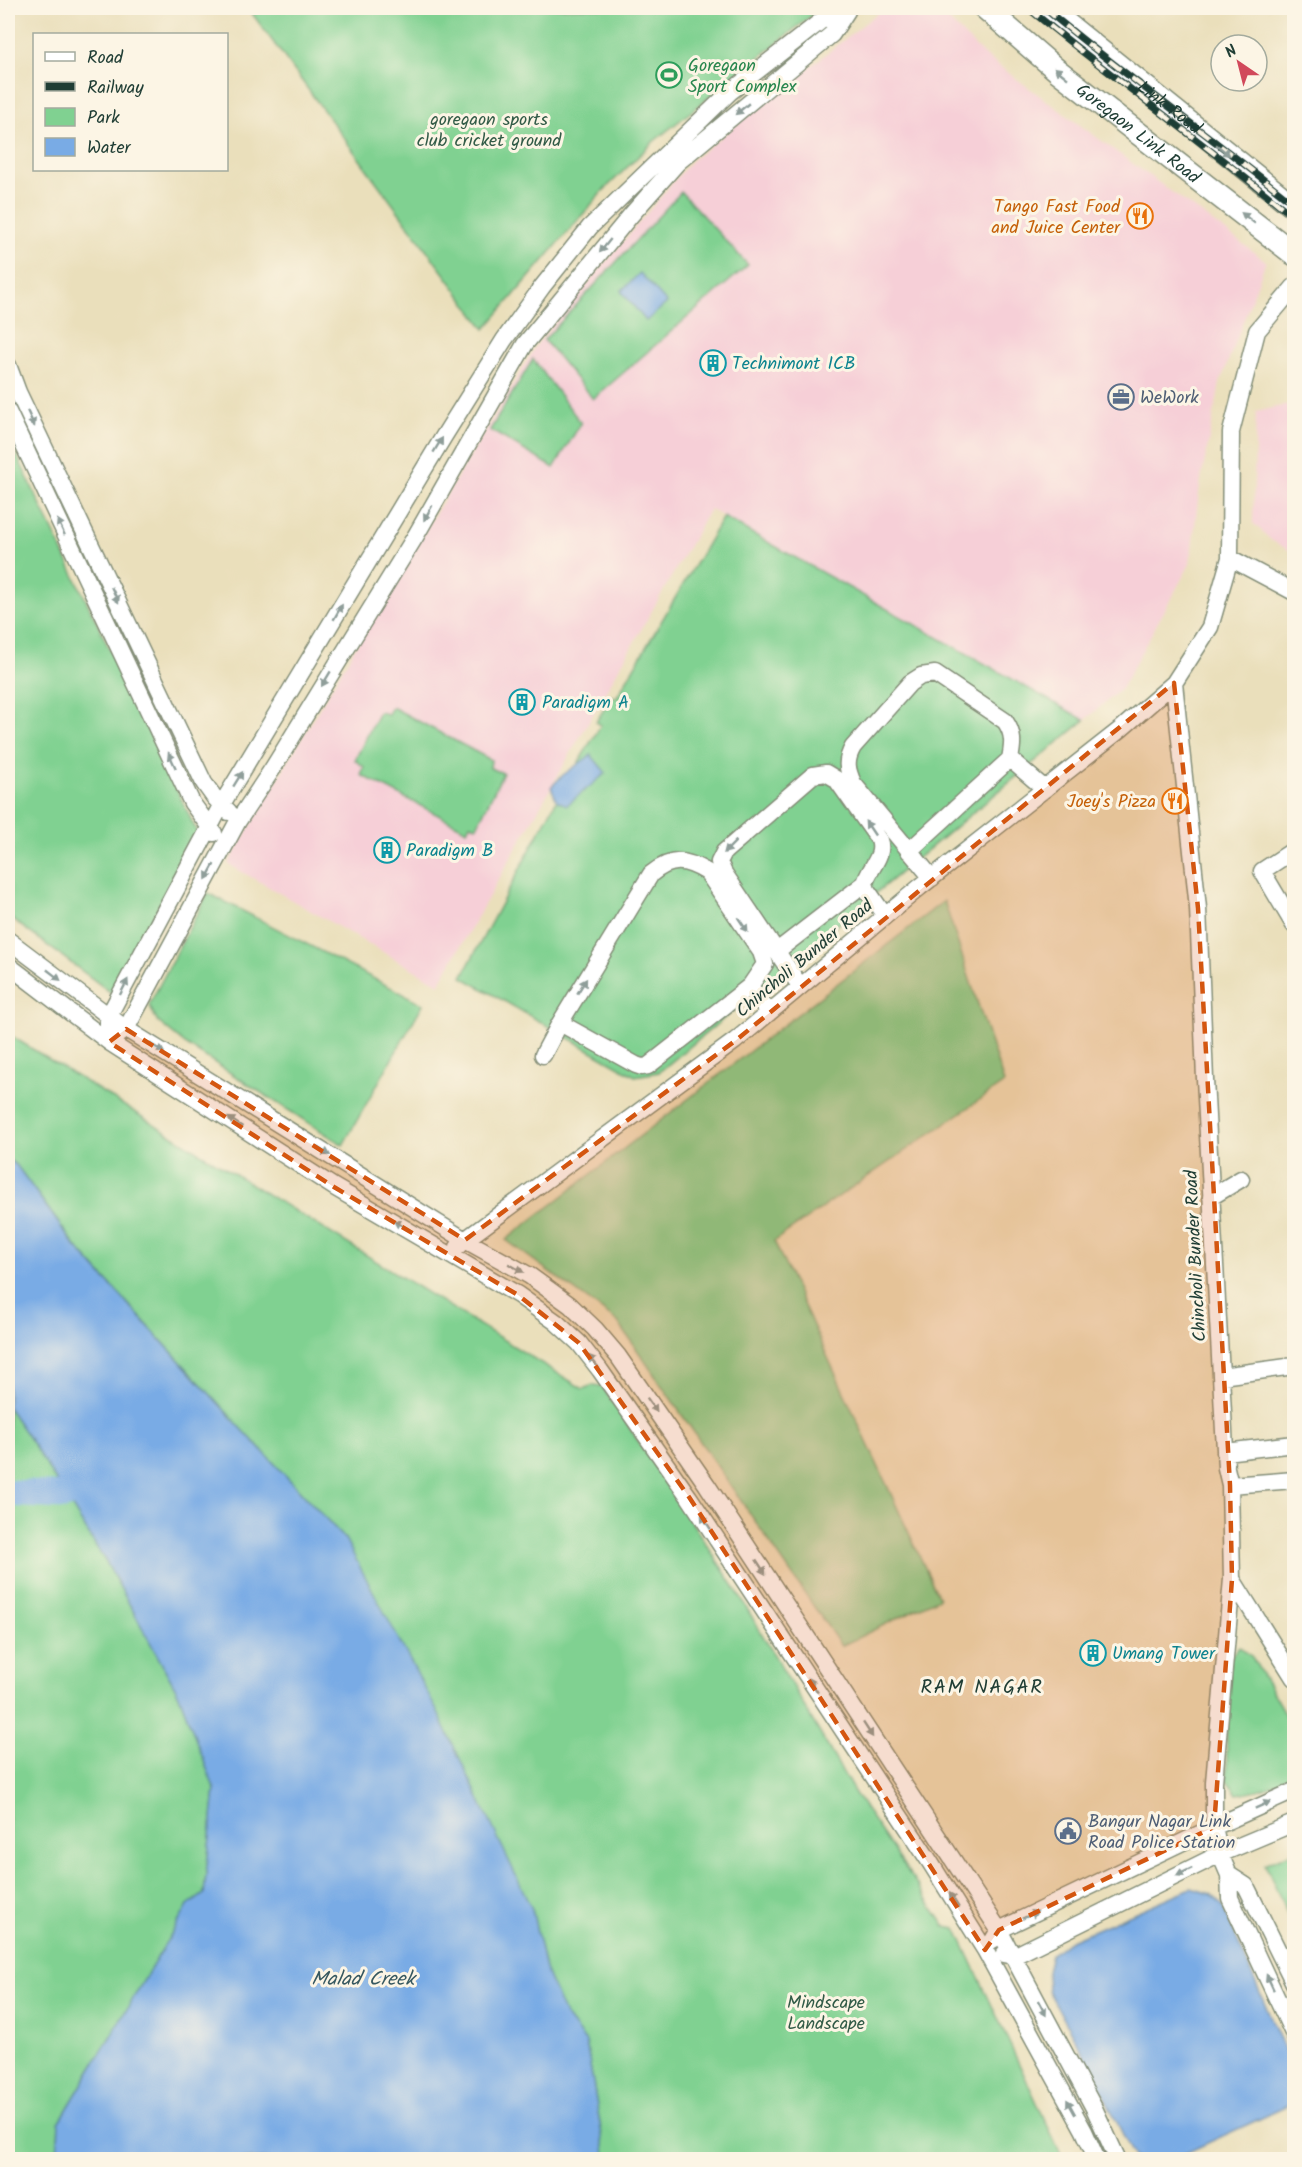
<svg xmlns="http://www.w3.org/2000/svg" width="1302" height="2167" font-family="Kalam,sans-serif">
  <rect width="100%" height="100%" fill="#fcf5e5"/>
  <filter id="ink" filterUnits="userSpaceOnUse"><feTurbulence type="fractalNoise" baseFrequency=".0167" numOctaves="2"/><feDisplacementMap in="SourceGraphic" scale="12" xChannelSelector="R" yChannelSelector="G"/><feConvolveMatrix kernelMatrix="1 2 1 2 8 2 1 2 1" color-interpolation-filters="sRGB"/></filter>
  <filter id="wash" filterUnits="userSpaceOnUse"><feTurbulence type="fractalNoise" baseFrequency=".008" numOctaves="4" result="noise"/><feDisplacementMap in="SourceGraphic" scale="24" xChannelSelector="R" yChannelSelector="G"/><feGaussianBlur stdDeviation="1.35" result="paint"/><feColorMatrix in="noise" values="0 0 0 0 0 0 0 0 0 0 0 0 0 0 0 0 0 1.4 0 .05"/><feComposite in="paint" operator="in"/></filter>
  <g filter="url(#wash)">
    <rect width="100%" height="100%" fill="#eadfbb"/>
    <path fill="#f6cfd7" d="M884,8H936L984,55L1266,261L1220,383L1200,485L1190,564L1121,689L1085,720L710,509L439,984L228,864L343,668L537,344L691,161Z
      M1294,403V553L1271,540L1253,523L1256,412Z"/>
    <path fill="#80d191" stroke="#508762" stroke-width="1.5" d="M248,8H821L653,142L602,192L485,329Z
      M681,192L748,265L593,399L544,340Z
      M533,359L581,423L554,468L490,430Z
      M8,437L197,832L113,994L8,916Z
      M723,517L1085,720L659,1072L635,1076L462,977L563,788L601,725L596,722L612,696L616,698Z
      M392,707L491,760L490,768L503,773L477,826L470,824L467,830L361,775L364,767L355,760L379,712L388,714Z
      M208,893L423,1004L343,1145L185,1044L157,1021L149,1005Z
      M944,901L1004,1083L774,1241L939,1598L841,1646L618,1322L506,1240Z
      M8,1034L583,1389L593,1385L602,1386L735,1588L856,1795L945,1926L956,1928L1063,2159H606L586,2042L565,2015L545,1969L532,1909L345,1539L240,1427L75,1245L17,1166L8,1159Z
      M8,1407L35,1447L109,1567L179,1695L215,1790L204,1894L188,1906L59,2123L57,2159H8Z
      M1239,1646L1252,1657L1294,1730V1773C1278,1786 1258,1791 1237,1794L1227,1780L1226,1672L1231,1656Z
      M1294,1851V1929L1265,1864Z"/>
    <path fill="#79abe5" stroke="#4c748c" stroke-width="1.5" d="M640,273L667,303L646,321L621,291Z
      M591,755L606,773L567,805L557,801L551,787L563,775Z
      M8,1159L17,1166L75,1246L240,1427L345,1539L437,1711L532,1909L545,1969L565,2015L586,2042L606,2159H57L59,2123L188,1906L204,1894L215,1790L179,1695L109,1567L35,1447L8,1407Z
      M1191,1888L1211,1894L1222,1905L1294,2072V2103L1173,2159H1135L1088,2063L1048,1990L1047,1971L1051,1955L1069,1941Z"/>
    <g fill="none" stroke-linecap="round" stroke-linejoin="round">
      <path stroke="#79abe5" stroke-width="27" d="M8,1493L65,1496"/>
    </g>
  </g>
  <g filter="url(#ink)">
    <g fill="none" stroke-linecap="round" stroke-linejoin="round">
      <g stroke="#848e78" stroke-width="19">
        <path id="minor" d="M8,365L18,392L204,783L214,797L229,812
          M8,412L192,803L214,833
          M1230,558L1294,592
          M1174,683L1198,908L1205,1079L1226,1468L1230,1485L1232,1579L1214,1782V1827L1220,1854L1229,1875L1230,1898L1294,2035
          M1294,850L1262,871L1294,925
          M909,851L1010,759
          M932,878L853,783C847,769 845,761 853,747L910,683L921,676L935,674L1005,721C1014,734 1013,744 1010,759L1045,789
          M8,940L126,1029L465,1240L530,1276L570,1305L595,1329L618,1356L707,1485L999,1930L1094,2108L1118,2160
          M777,951L865,883
          M8,965L109,1042L334,1187L518,1295L556,1322L579,1343L600,1370L689,1497L930,1862L985,1950L1084,2131L1097,2160
          M800,986L724,873L719,862L724,852L813,775L826,773L836,779L879,840C885,856 869,868 865,883L867,890L885,916
          M560,1023L636,1065L642,1067L648,1066L750,986
          M108,1026V1017L222,804L444,436L504,340L542,287L590,227L730,92L821,21L846,12
          M119,1034L126,1029L238,821L273,768L415,537L525,344L631,215L678,162L832,34L847,11
          M543,1055L560,1023L651,874C672,857 685,859 707,872L761,952L765,964L750,986L769,1013
          M1211,1197L1241,1179
          M458,1247L465,1240L735,1041L920,887L1121,729L1174,683L1210,627L1230,558L1231,432L1257,331L1294,287
          M1221,1376L1294,1366
          M1225,1452L1294,1444
          M1230,1485L1294,1480
          M1232,1579L1294,1678
          M1229,1875L1246,1886L1294,1983
          M993,1940L999,1930L1214,1827L1294,1791
          M1004,1954L1014,1956L1220,1854L1294,1823"/>
      </g>
      <g stroke="#848e78" stroke-width="25">
        <g id="major">
          <path id="s1" d="M985,8L1058,71L1294,254"/>
          <path d="M1047,8L1294,207"/>
        </g>
      </g>
      <use href="#minor" stroke="#fff" stroke-width="16"/>
      <use href="#major" stroke="#fff" stroke-width="22"/>
      <g stroke="#1f3d34" stroke-width="7">
        <g id="rail">
          <path d="M1028,8C1115,80 1207,145 1294,217"/>
          <path id="s2" d="M1044,8C1125,76 1212,137 1294,204"/>
        </g>
      </g>
      <use href="#rail" stroke="#fcf5e5" stroke-width="4.5" stroke-dasharray="14" stroke-linecap="butt"/>
    </g>
    <defs><path id="oneway-solid" d="M-6-.8H1V-3.2L6.5 0L1 3.2V.8H-6Z" transform="scale(1.5)"/></defs>
    <g fill="#8f9e9a">
      <use href="#oneway-solid" transform="translate(1061 73) rotate(-141)"/>
      <use href="#oneway-solid" transform="translate(742 109) rotate(140)"/>
      <use href="#oneway-solid" transform="translate(1223 150) rotate(39)"/>
      <use href="#oneway-solid" transform="translate(1248 218) rotate(-142)"/>
      <use href="#oneway-solid" transform="translate(605 246) rotate(129)"/>
      <use href="#oneway-solid" transform="translate(31 419) rotate(65)"/>
      <use href="#oneway-solid" transform="translate(438 445) rotate(-59)"/>
      <use href="#oneway-solid" transform="translate(428 513) rotate(119)"/>
      <use href="#oneway-solid" transform="translate(61 527) rotate(-115)"/>
      <use href="#oneway-solid" transform="translate(115 595) rotate(65)"/>
      <use href="#oneway-solid" transform="translate(338 612) rotate(-60)"/>
      <use href="#oneway-solid" transform="translate(326 679) rotate(121)"/>
      <use href="#oneway-solid" transform="translate(172 760) rotate(-115)"/>
      <use href="#oneway-solid" transform="translate(238 779) rotate(-58)"/>
      <use href="#oneway-solid" transform="translate(870 828) rotate(-124)"/>
      <use href="#oneway-solid" transform="translate(730 847) rotate(135)"/>
      <use href="#oneway-solid" transform="translate(210 872) rotate(119)"/>
      <use href="#oneway-solid" transform="translate(743 925) rotate(56)"/>
      <use href="#oneway-solid" transform="translate(54 975) rotate(38)"/>
      <use href="#oneway-solid" transform="translate(582 986) rotate(-58)"/>
      <use href="#oneway-solid" transform="translate(124 987) rotate(-63)"/>
      <use href="#oneway-solid" transform="translate(157 1048) rotate(32)"/>
      <use href="#oneway-solid" transform="translate(235 1122) rotate(-147)"/>
      <use href="#oneway-solid" transform="translate(323 1151) rotate(31)"/>
      <use href="#oneway-solid" transform="translate(401 1225) rotate(-150)"/>
      <use href="#oneway-solid" transform="translate(516 1268) rotate(29)"/>
      <use href="#oneway-solid" transform="translate(594 1362) rotate(-129)"/>
      <use href="#oneway-solid" transform="translate(652 1405) rotate(55)"/>
      <use href="#oneway-solid" transform="translate(706 1522) rotate(-123)"/>
      <use href="#oneway-solid" transform="translate(761 1567) rotate(57)"/>
      <use href="#oneway-solid" transform="translate(813 1685) rotate(-123)"/>
      <use href="#oneway-solid" transform="translate(868 1730) rotate(57)"/>
      <use href="#oneway-solid" transform="translate(1263 1805) rotate(-24)"/>
      <use href="#oneway-solid" transform="translate(1184 1872) rotate(154)"/>
      <use href="#oneway-solid" transform="translate(954 1900) rotate(-122)"/>
      <use href="#oneway-solid" transform="translate(1030 1915) rotate(-26)"/>
      <use href="#oneway-solid" transform="translate(1270 1982) rotate(-115)"/>
      <use href="#oneway-solid" transform="translate(1042 2008) rotate(62)"/>
      <use href="#oneway-solid" transform="translate(1071 2107) rotate(-119)"/>
    </g>
  </g>
  <path fill="#d45610" fill-opacity="0.2" stroke="#d45610" stroke-width="4.5" stroke-dasharray="12 8" stroke-linejoin="round" d="M1174,683L1198,908L1230,1485L1232,1579L1214,1827L999,1930L985,1950L689,1497L579,1343L518,1295L334,1187L109,1042L126,1029L465,1240L735,1041Z"/>
  <defs>
    <g id="stadium-ring" transform="scale(1.35)"><circle r="9.5" fill="#fcf5e5" stroke="#2e9e5b" stroke-width="1.5"/><path d="M0-5a6.5 5 0 1 0 0 10a6.5 5 0 1 0 0-10ZM-3.5-1.8h7v3.6h-7Z" fill="#2e9e5b"/></g>
    <g id="restaurant-ring" transform="scale(1.35)"><circle r="9.5" fill="#fcf5e5" stroke="#e8710a" stroke-width="1.5"/><path d="M-5-6h1v4h1v-4h1v4h1v-4h1v5L-1.5 .5V6h-2V.5L-5-1ZM5-6V6H3V1.5H1.5Q1.5-4 5-6Z" fill="#e8710a"/></g>
    <g id="building-ring" transform="scale(1.35)"><circle r="9.5" fill="#fcf5e5" stroke="#0f9aa8" stroke-width="1.5"/><path d="M-4-6H4V6H1V3H-1V6H-4ZM-2.5-4.3h1.7v1.8h-1.7ZM.8-4.3h1.7v1.8H.8ZM-2.5-1h1.7V.8h-1.7ZM.8-1h1.7V.8H.8Z" fill="#0f9aa8"/></g>
    <g id="office-ring" transform="scale(1.35)"><circle r="9.5" fill="#fcf5e5" stroke="#5c6f8a" stroke-width="1.5"/><path d="M-6-3h4V-5.5h4V-3h4V5H-6ZM-1-4.5V-3h2v-1.5ZM-6 0V1H6V0Z" fill="#5c6f8a"/></g>
    <g id="civic-ring" transform="scale(1.35)"><circle r="9.5" fill="#fcf5e5" stroke="#5c6f8a" stroke-width="1.5"/><path d="M-.6-6.5H3V-4.5H.6V-3L4-1V1h2V6H-6V1h2V-1L-.6-3ZM-1.2 2.5V6h2.4V2.5Z" fill="#5c6f8a"/></g>
  </defs>
  <g fill-rule="evenodd">
    <use href="#stadium-ring" x="669" y="75"/>
    <use href="#restaurant-ring" x="1140" y="216"/>
    <use href="#building-ring" x="713" y="363"/>
    <use href="#office-ring" x="1121" y="397"/>
    <use href="#building-ring" x="522" y="702"/>
    <use href="#restaurant-ring" x="1175" y="801"/>
    <use href="#building-ring" x="387" y="850"/>
    <use href="#building-ring" x="1093" y="1653"/>
    <use href="#civic-ring" x="1068" y="1831"/>
  </g>
  <g text-anchor="middle" stroke-width="6" stroke-linejoin="round" paint-order="stroke">
    <g font-size="18" fill="#27864d" stroke="#fcf5e5" text-anchor="start">
      <text x="688" y="71">Goregaon<tspan x="688" dy="21">Sport Complex</tspan></text>
    </g>
    <g font-size="18" fill="#1f3d34" stroke="#fcf5e5">
      <text dy="6" stroke="none"><textPath href="#s2" startOffset="160">Link Road</textPath></text>
      <text dy="6" stroke="none"><textPath href="#s1" startOffset="198">Goregaon Link Road</textPath></text>
      <text transform="translate(804 958) rotate(-40)" y="6">Chincholi Bunder Road</text>
      <text transform="translate(1195 1256) rotate(-93)" y="6">Chincholi Bunder Road</text>
    </g>
    <g font-size="18" fill="#325b47" stroke="#fcf5e5">
      <text x="489" y="125">goregaon sports<tspan x="489" dy="21">club cricket ground</tspan></text>
      <text x="826" y="2008">Mindscape<tspan x="826" dy="21">Landscape</tspan></text>
    </g>
    <g font-size="18" fill="#c56008" stroke="#fcf5e5" text-anchor="end">
      <text x="1120" y="212">Tango Fast Food<tspan x="1120" dy="21">and Juice Center</tspan></text>
      <text x="1156" y="807">Joey's Pizza</text>
    </g>
    <g font-size="18" fill="#0d838f" stroke="#fcf5e5" text-anchor="start">
      <text x="732" y="369">Technimont ICB</text>
      <text x="542" y="708">Paradigm A</text>
      <text x="406" y="856">Paradigm B</text>
      <text x="1112" y="1659">Umang Tower</text>
    </g>
    <g font-size="18" fill="#4e5e75" stroke="#fcf5e5" text-anchor="start">
      <text x="1140" y="403">WeWork</text>
      <text x="1088" y="1827">Bangur Nagar Link<tspan x="1088" dy="21">Road Police Station</tspan></text>
    </g>
    <g font-size="20" letter-spacing="1.5" fill="#1f3d34" stroke="#fcf5e5">
      <text x="982" y="1693">RAM NAGAR</text>
    </g>
    <g font-size="20" font-style="italic" fill="#365860" stroke="#fcf5e5">
      <text x="363" y="1985">Malad Creek</text>
    </g>
  </g>
  <rect width="1302" height="2167" fill="none" stroke="#fcf5e5" stroke-width="30"/>
  <rect x="33" y="33" width="195" height="138" fill="#fcf5e5" stroke="#a4ab9e" stroke-width="1.5"/>
  <rect x="45" y="52" width="30" height="9" fill="#ffffff" stroke="#a4ab9e" stroke-width="1.5"/>
  <text x="87" y="63" font-size="18" fill="#1f3d34">Road</text>
  <rect x="45" y="82" width="30" height="9" fill="#1f3d34" stroke="#a4ab9e" stroke-width="1.5"/>
  <text x="87" y="93" font-size="18" fill="#1f3d34">Railway</text>
  <rect x="45" y="108" width="30" height="18" fill="#80d191" stroke="#a4ab9e" stroke-width="1.5"/>
  <text x="87" y="123" font-size="18" fill="#1f3d34">Park</text>
  <rect x="45" y="138" width="30" height="18" fill="#79abe5" stroke="#a4ab9e" stroke-width="1.5"/>
  <text x="87" y="153" font-size="18" fill="#1f3d34">Water</text>
  <g transform="translate(1239 63) rotate(325)"><circle r="28" fill="#fcf5e5" stroke="#a4ab9e" stroke-width="1.5"/>
  <path d="M0-4.5L10 22L0 15L-10 22Z" fill="#d1495b"/>
  <text y="-9" font-size="16" font-weight="bold" text-anchor="middle" fill="#1f3d34">N</text>
  </g>
</svg>
